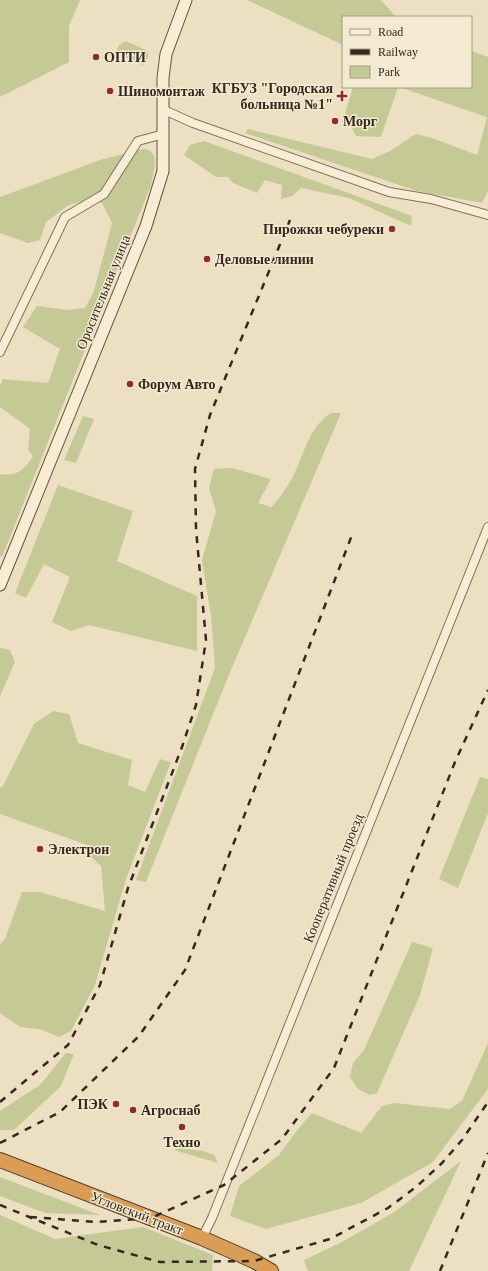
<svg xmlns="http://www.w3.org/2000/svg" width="488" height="1271" font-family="Georgia,serif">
  <rect width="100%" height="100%" fill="#ecdfc2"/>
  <path fill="#c4c996" d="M0,0H80L69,26V62L0,97Z
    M247,0H381L396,17H343V45Z
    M126,41L148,51V57L143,65L116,53L119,45Z
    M471,51L488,57V191L482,203L417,191L245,133L248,129L372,159L390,151L416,134L432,138L477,155L487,117L399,87H471Z
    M353,87H398L381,137L356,136L345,114Z
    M204,141L412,216L411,226L349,198L301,188L292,196L281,199L282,185L265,180L257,193L233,183L228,177H216L184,155L190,145Z
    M143,149C162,150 153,172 151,185L2,557L0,556V474C16,477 25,470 33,456L28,450L30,429L0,407V386L3,379L48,383L60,349L23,327L37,306L67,310L85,308L94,291L112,223L102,203L84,201L69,205L46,222L40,240L28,243L0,233V197L103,159Z
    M331,413H341L228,677L146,882L136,880L215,668L211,616L202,560L216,511L209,488L214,469L232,468L271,479L258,503L272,507C278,499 285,491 290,482C304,458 307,428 331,413Z
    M83,416L94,419L76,463L64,460Z
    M58,485L133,511L117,561L197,596V651L89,625L71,631L52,622L70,577L44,564L26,598L15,593Z
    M0,648L10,650L15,662L0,696Z
    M53,711L69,714L78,743L132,760L128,785L145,792L160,759L171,762L126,879L95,985L71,1031L59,1037L39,1029L20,1027L0,1013V944L5,939L22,892H40L105,911L101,866L88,854L90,846L0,814V787L2,788L34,724Z
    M480,777L488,779V813L458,888L439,879Z
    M412,942L433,948L420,995L377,1093L370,1095L358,1089L350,1077L353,1063L364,1050Z
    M488,1043V1089L433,1162L361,1203L266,1229L230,1216L239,1186L279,1155L298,1129L312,1113L361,1133L382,1106L394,1103L450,1109L462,1101Z
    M66,1053L74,1054L61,1086L14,1130H0V1111L40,1085Z
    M180,1148L203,1151L214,1155L218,1163L174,1150Z
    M461,1161L409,1271H308L304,1260L340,1243L393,1213Z
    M0,1177L100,1215L45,1213L0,1196Z
    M0,1215L55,1239L143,1227L213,1255L212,1271H0Z"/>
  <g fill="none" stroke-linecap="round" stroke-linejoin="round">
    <g stroke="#85705a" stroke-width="10">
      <path id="street" d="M164,110L193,123L389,192L431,199L488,215
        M0,352L65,217L104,194L138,141L164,134
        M202,1238L212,1218L488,527"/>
    </g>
    <g stroke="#67513d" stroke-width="13">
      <path id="secondary" d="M0,585L146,226L163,171V78L166,54L186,0"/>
    </g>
    <g stroke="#533f2e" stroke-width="16">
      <path id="highway" d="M0,1160L202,1238L254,1261L271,1271"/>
    </g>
    <use href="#street" stroke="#f7ecd4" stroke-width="8"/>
    <use href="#secondary" stroke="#f7ecd4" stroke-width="11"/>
    <use href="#highway" stroke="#d99d55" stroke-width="14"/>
    <path stroke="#35291d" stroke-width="2.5" stroke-dasharray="7 7" stroke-linecap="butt" d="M0,1102L68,1045L100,985L128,888L182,747L196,705L206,640L196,529L195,469L210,415L290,220
      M0,1143L60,1112L139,1036L185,970L352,535
      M0,1205L98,1245L160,1262L254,1261L330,1239L388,1208L416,1187L442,1163L462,1140L488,1102
      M30,1217L96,1222L151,1218L224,1185L282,1139L334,1068L455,762L488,690
      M440,1271L488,1153"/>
  </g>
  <g fill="#912c2e" stroke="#f4e9d1" stroke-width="1.5">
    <circle cx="96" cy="57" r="4"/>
    <circle cx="110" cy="91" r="4"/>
    <path d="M340 90h4v4h4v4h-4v4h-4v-4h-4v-4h4z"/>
    <circle cx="335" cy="121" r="4"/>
    <circle cx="392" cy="229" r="4"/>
    <circle cx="207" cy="259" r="4"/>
    <circle cx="130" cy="384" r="4"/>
    <circle cx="40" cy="849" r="4"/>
    <circle cx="116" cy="1104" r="4"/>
    <circle cx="133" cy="1110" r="4"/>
    <circle cx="182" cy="1127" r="4"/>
  </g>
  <g text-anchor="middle" stroke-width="3" stroke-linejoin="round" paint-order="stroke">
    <g font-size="14" font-weight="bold" fill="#35291d" stroke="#f4e9d1" text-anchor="start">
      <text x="104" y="62">ОПТИ</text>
      <text x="333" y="93" text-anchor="end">КГБУЗ "Городская<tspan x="333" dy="16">больница №1"</tspan></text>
      <text x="118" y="96">Шиномонтаж</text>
      <text x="343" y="126">Морг</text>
      <text x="384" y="234" text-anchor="end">Пирожки чебуреки</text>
      <text x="215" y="264">Деловые линии</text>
      <text x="138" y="389">Форум Авто</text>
      <text x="48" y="854">Электрон</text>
      <text x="108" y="1109" text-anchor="end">ПЭК</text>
      <text x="141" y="1115">Агроснаб</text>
      <text x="182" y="1147" text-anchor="middle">Техно</text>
    </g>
    <g font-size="14" fill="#35291d" stroke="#f4e9d1">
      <text transform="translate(103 292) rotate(-68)" y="5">Оросительная улица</text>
      <text transform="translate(333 878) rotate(-68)" y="5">Кооперативный проезд</text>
      <text transform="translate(137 1213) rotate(21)" y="5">Угловский тракт</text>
    </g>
  </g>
  <rect x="342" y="16" width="130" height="72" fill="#f4e9d1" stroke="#a89c89"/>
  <rect x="350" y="29" width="20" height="6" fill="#f7ecd4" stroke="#a89c89"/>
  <text x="378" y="36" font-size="12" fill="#35291d">Road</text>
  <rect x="350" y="49" width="20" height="6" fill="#35291d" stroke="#a89c89"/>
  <text x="378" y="56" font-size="12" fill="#35291d">Railway</text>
  <rect x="350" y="66" width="20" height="12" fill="#c4c996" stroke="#a89c89"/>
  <text x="378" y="76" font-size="12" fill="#35291d">Park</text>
</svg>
